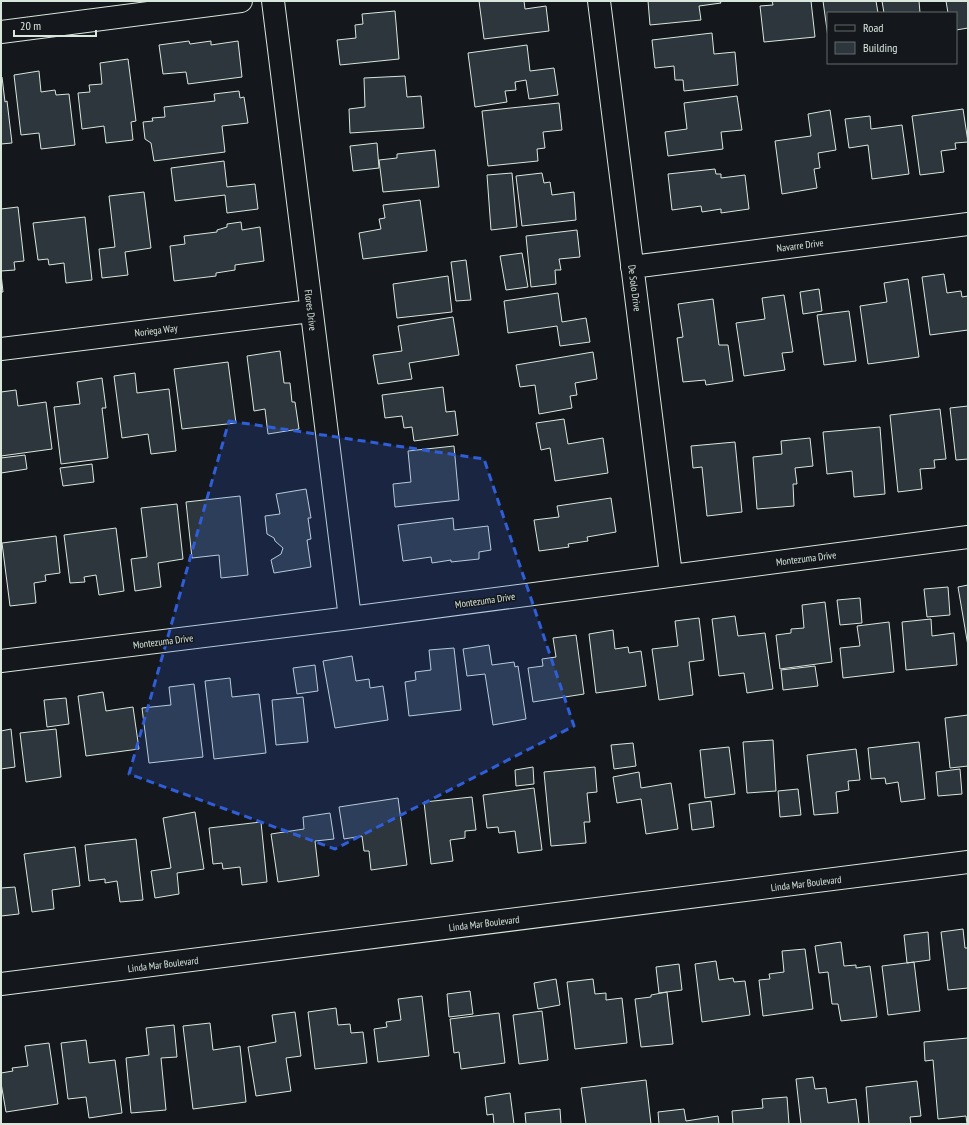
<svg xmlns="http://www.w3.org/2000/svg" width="969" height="1125" font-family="'PT Sans Narrow',sans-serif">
  <rect width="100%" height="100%" fill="#14181c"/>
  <path fill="#2c363c" stroke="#d8e6dc" d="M479,1H524L525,9L546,6L549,31L484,39Z
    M648,1H720L721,3L699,6L701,20L650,25Z
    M772,1H811L815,37L764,42L760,6L773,5Z
    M823,1H876L878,13H828V37Z
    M882,1H919L920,13H884Z
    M946,1H968V28L956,30V13H948Z
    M395,11L399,59L340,65L337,40L356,38L355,25L363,24L362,14Z
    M712,33L714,54L735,52L738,85L684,91L683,80H675L674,66L655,68L652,40Z
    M189,41L190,44L211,41V45L238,41L242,77L188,84L186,72L163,74L159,45Z
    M527,45L530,71L554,68L558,95L529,99L526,80L515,82L516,90L505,91L507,102L475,107L468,53Z
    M128,59L136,121L131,122L133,140L106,143L104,126L82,129L78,93L90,92L89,85L102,84L100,63Z
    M39,71L41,92L55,90L56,95L69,94L75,145L41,149L39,133L21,135L14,75Z
    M405,76L407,97L421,96L424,128L350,133L349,109L365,107L364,78Z
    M1,77H2L5,102L7,101L12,143L1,144Z
    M239,91L240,98L244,97L248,123L222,126L225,152L154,161L151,143L145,139L143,122L153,121L152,118L165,117L164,107L215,101L214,94Z
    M737,96L742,130L721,132L723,149L668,156L665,132L687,129L684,103Z
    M559,103L562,130L543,132L545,148L537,149L538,161L488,166L482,111Z
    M963,109L968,142L955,143L956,149L941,151L944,172L920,175L912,116Z
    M830,110L836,150L818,153L820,168L814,169L817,188L782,194L775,141L811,136L808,114Z
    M870,116L871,129L902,125L909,174L872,179L868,145L849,148L845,119Z
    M377,143L379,168L353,171L350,146Z
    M435,150L439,187L383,192L379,160L397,158V154Z
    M224,161L227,187L255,184L258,209L227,213L225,195L175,201L171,168Z
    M715,169L716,174H721V178L745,175L749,209L721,213V209L702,212L701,206L672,210L668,174Z
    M512,173L517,227L491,230L487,175Z
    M542,173L544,183L550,182L552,195L574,192L576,220L522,226L516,176Z
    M144,192L151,248L125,252L128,275L102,278L99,249L115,247L109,196Z
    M420,200L427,251L363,259L359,233L381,229L379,219L385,218L383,205Z
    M18,207L24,261L14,262L15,270L1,271V209Z
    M85,217L92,280L66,283L64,263L49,265L48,259L38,260L33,223Z
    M241,222L242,230L260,227L264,261L235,265V270L216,273V276L174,281L170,246L185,244L184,236L217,232V230L227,227V224Z
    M577,230L580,257L559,259L561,270H555L556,284L531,287L526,236Z
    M522,253L528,287L506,290L500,256Z
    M466,260L471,300L456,301L451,262Z
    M1,274L3,292H1Z
    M944,274L947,293L961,291L962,297L968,296V330L930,335L922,277Z
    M448,276L452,312L397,318L393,284Z
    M908,279L919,357L868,364L860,306L887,302L884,283Z
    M819,289L822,311L803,314L800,292Z
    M558,293L562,322L586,318L590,342L560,346L557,326L508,333L504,301Z
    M784,295L793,352L782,353L785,370L744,376L736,323L765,319L762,298Z
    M713,299L719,345H728L733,381L706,385L705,380L683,382L677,338L683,337L678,304Z
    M849,311L856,361L824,365L817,315Z
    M453,317L459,355L409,363L412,379L378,384L373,355L402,351L398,326Z
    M280,351L284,383H290L292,402H295L299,429L268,434L265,409L254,411L247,356Z
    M593,352L597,379L575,383L577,395L570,396L572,408L539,414L535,385L520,387L516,365Z
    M228,362L236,423L182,429L174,369Z
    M135,373L137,393L169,389L176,451L151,454L148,434L122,438L114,376Z
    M102,378L106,408H102L108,458L61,464L54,407L80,404L77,382Z
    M443,387L446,412L455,411L458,435L414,441L412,427L404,428L402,416L385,418L382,395Z
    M16,390L18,406L46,402L52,449L1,456V392Z
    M968,406V459L956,460L950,408Z
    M940,409L946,459L934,460L935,468L920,469L922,489L898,492L890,415Z
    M564,419L568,444L603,438L608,473L555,481L550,448L541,450L536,423Z
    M880,427L885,494L854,497L852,471L827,474L823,432Z
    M810,438L813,466L795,468L797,484H793L794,506L757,509L753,457L782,454L781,441Z
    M735,442L742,512L707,516L702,467L693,468L691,446Z
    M454,446L459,500L395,507L393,484L411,482L408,451Z
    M25,455L27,469L1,473V458Z
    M92,464L94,482L63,486L60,468Z
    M306,489L311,518H308L311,539L307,540L311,567L274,573L271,560L281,554L283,548L275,541L274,538L267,534L265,516L280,514L276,494Z
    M240,496L248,575L221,578L219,555L192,558L186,502Z
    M611,498L616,532L587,537L588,541L568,544L569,547L539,551L534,520L559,517L557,506Z
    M177,504L183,559L158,563L161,587L135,591L131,559L147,557L141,508Z
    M453,518L454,530L488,526L491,550L479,552V559L451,562V560L432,563L431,557L403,561L398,525Z
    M116,528L124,591L99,595L96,575L84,577L85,582L70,583L64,535Z
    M56,536L60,573L45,575L46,581L34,583L36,603L10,606L2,543Z
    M968,585V646L958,587Z
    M948,587L950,615L927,617L924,589Z
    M860,598L862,623L840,625L837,600Z
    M825,602L832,662L780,669L776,635L791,633V629L804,628L802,605Z
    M735,616L738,636L765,633L773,689L747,693L744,673L719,676L712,619Z
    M699,618L704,660L689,662L693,695L659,700L652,649L678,646L675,621Z
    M931,619L932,636L954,633L957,665L906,670L902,622Z
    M889,622L894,672L843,678L840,648L860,646L857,626Z
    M613,630L615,649L628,647L629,653L641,651L646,686L596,693L589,634Z
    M576,635L584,694L533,702L528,668L543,666L542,659L556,657L553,638Z
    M489,645L492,665L514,662L515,667L518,666L526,719L493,725L485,674L467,676L463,649Z
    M454,648L461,710L409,716L405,682L416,680L415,672L431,670L429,650Z
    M352,656L356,681L369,679L370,688L383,686L388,720L335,728L323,661Z
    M315,665L318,691L297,694L293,668Z
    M815,666L818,686L783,690L781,670Z
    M230,678L232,697L259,694L266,753L214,759L205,681Z
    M194,684L203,757L149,763L142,708L171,705L169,687Z
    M103,692L106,711L133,707L139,749L86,756L78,696Z
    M303,697L308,742L276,745L272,700Z
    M66,698L69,724L47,727L44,700Z
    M968,715V766L950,768L945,718Z
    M11,729L15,767L1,769V731Z
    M56,729L61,777L26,782L20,733Z
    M773,740L776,791L747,793L743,742Z
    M919,742L925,799L901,802L898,782L886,784L885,778L871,779L868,748Z
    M633,743L636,766L614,769L611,745Z
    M729,747L735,794L705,798L700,750Z
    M856,749L860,780L848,781L849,790L836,792L838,813L814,815L807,755Z
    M533,767L534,784L516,786L515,770Z
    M595,767L597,792L587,793L590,822H584L586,843L551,846L544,772Z
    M960,769L962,794L938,796L936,772Z
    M639,772L641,788L671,783L678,829L646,834L641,799L617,803L613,777Z
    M534,788L542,850L518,853L515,831L499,833L498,827L487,828L483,795Z
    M798,789L801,815L780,817L778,791Z
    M472,797L476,830L465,831V838L450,840L453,861L431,864L424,802Z
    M398,798L407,865L371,870L369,851H364L362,836L344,839L339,807Z
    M711,801L714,827L692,830L689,804Z
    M195,812L204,869L177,873L179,894L155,898L151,871L171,868L163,818Z
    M330,813L334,839L315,841L319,876L278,882L271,834L304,829L303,817Z
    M261,822L267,882L242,885L240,867L223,869L222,863L213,864L209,828Z
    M136,839L143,900L120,902L117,881L105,883V879L89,881L85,845Z
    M75,847L80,886L52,890L54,909L32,912L24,854Z
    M15,887L19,914L1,916V888Z
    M963,929L965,948H968V988L948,990L941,932Z
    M928,932L930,960L907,963L904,935Z
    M841,942L844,966L856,965V968L870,966L877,1017L841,1021L838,1004H832L828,972L819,973L815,946Z
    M805,949L813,1009L763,1016L759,980L770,979L769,974L784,972L782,951Z
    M716,961L719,980L733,978L734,982L745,981L750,1015L702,1022L695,964Z
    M914,962L920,1011L888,1015L882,966Z
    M679,964L682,990L659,993L656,967Z
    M556,979L560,1005L538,1009L534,983Z
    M593,979L595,994L606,993V1000L622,998L627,1043L575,1049L567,982Z
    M470,991L473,1014L449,1017L447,994Z
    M667,992L673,1044L641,1047L635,999L651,997V995Z
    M422,996L429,1056L378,1062L374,1029L387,1027L386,1022L401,1020L398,999Z
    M336,1008L338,1025L350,1024L351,1033L363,1032L367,1063L315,1069L308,1012Z
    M542,1011L548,1060L519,1064L513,1015Z
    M295,1012L301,1056L286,1058L291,1091L256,1096L248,1047L276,1042L272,1015Z
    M499,1013L505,1063L461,1069L459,1052L454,1053L450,1019Z
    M210,1023L213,1050L240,1046L246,1102L193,1109L183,1026Z
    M174,1025L177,1057L161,1058L166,1110L131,1113L126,1058L149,1055L146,1028Z
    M968,1038V1124H967L966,1116L938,1119L933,1060L925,1061L924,1042Z
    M86,1040L89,1063L115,1060L122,1113L89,1118L86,1097L68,1099L61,1043Z
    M49,1043L58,1104L6,1112L1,1083V1073L13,1071L12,1068L28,1066L25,1046Z
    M813,1077L815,1089L826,1088L828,1103L856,1099L859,1124H801L796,1079Z
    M646,1080L651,1124H586L581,1088Z
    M917,1081L921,1116L910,1117L911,1124H869L866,1087Z
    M510,1093L514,1124H494L493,1114L487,1115L485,1097Z
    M787,1097L789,1124H733L732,1111L763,1108L762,1099Z
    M560,1109L561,1124H526L525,1113Z
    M684,1109L686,1121L718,1116L719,1124H659L658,1112Z"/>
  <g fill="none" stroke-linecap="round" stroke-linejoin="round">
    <g stroke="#d8e6dc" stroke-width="24">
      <path id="minor" d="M273,1L350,618
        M599,1L671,575
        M1,32L241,1
        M632,267L968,224
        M1,349L311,311
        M1,661L350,618L968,537"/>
    </g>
    <g stroke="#d8e6dc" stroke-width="24">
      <path id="tertiary" d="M1,984L968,862"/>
    </g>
    <use href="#minor" stroke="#14181c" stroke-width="22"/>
    <use href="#tertiary" stroke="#14181c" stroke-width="22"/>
  </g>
  <path fill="#305dd8" fill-opacity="0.2" stroke="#305dd8" stroke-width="3" stroke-dasharray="8 5" stroke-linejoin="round" d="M229,421L484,459L574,726L335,849L129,774Z"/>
  <g text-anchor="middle" stroke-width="3" stroke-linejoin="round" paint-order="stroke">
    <g font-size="10" fill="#d8e6dc" stroke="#14181c">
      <text transform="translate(800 245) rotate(-7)" y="4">Navarre Drive</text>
      <text transform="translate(635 288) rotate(83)" y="4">De Solo Drive</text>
      <text transform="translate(311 310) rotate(83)" y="4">Flores Drive</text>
      <text transform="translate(156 330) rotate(-7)" y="4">Noriega Way</text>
      <text transform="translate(806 558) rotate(-7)" y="4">Montezuma Drive</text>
      <text transform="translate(485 600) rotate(-8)" y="4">Montezuma Drive</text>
      <text transform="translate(163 641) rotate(-7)" y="4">Montezuma Drive</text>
      <text transform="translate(806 883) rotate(-7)" y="4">Linda Mar Boulevard</text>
      <text transform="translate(484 923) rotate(-7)" y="4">Linda Mar Boulevard</text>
      <text transform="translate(163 964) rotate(-7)" y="4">Linda Mar Boulevard</text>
    </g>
  </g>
  <rect width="969" height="1125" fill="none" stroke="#d8e6dc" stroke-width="4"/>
  <rect x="827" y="12" width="130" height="52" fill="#14181c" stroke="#626a69"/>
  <rect x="835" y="25" width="20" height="6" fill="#14181c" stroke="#626a69"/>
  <text x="863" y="32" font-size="12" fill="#d8e6dc">Road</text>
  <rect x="835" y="42" width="20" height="12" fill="#2c363c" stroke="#626a69"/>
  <text x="863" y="52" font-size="12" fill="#d8e6dc">Building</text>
  <path d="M14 30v6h82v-6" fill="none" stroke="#d8e6dc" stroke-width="2"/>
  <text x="20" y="30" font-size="12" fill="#d8e6dc" stroke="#14181c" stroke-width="3" paint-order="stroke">20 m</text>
</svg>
